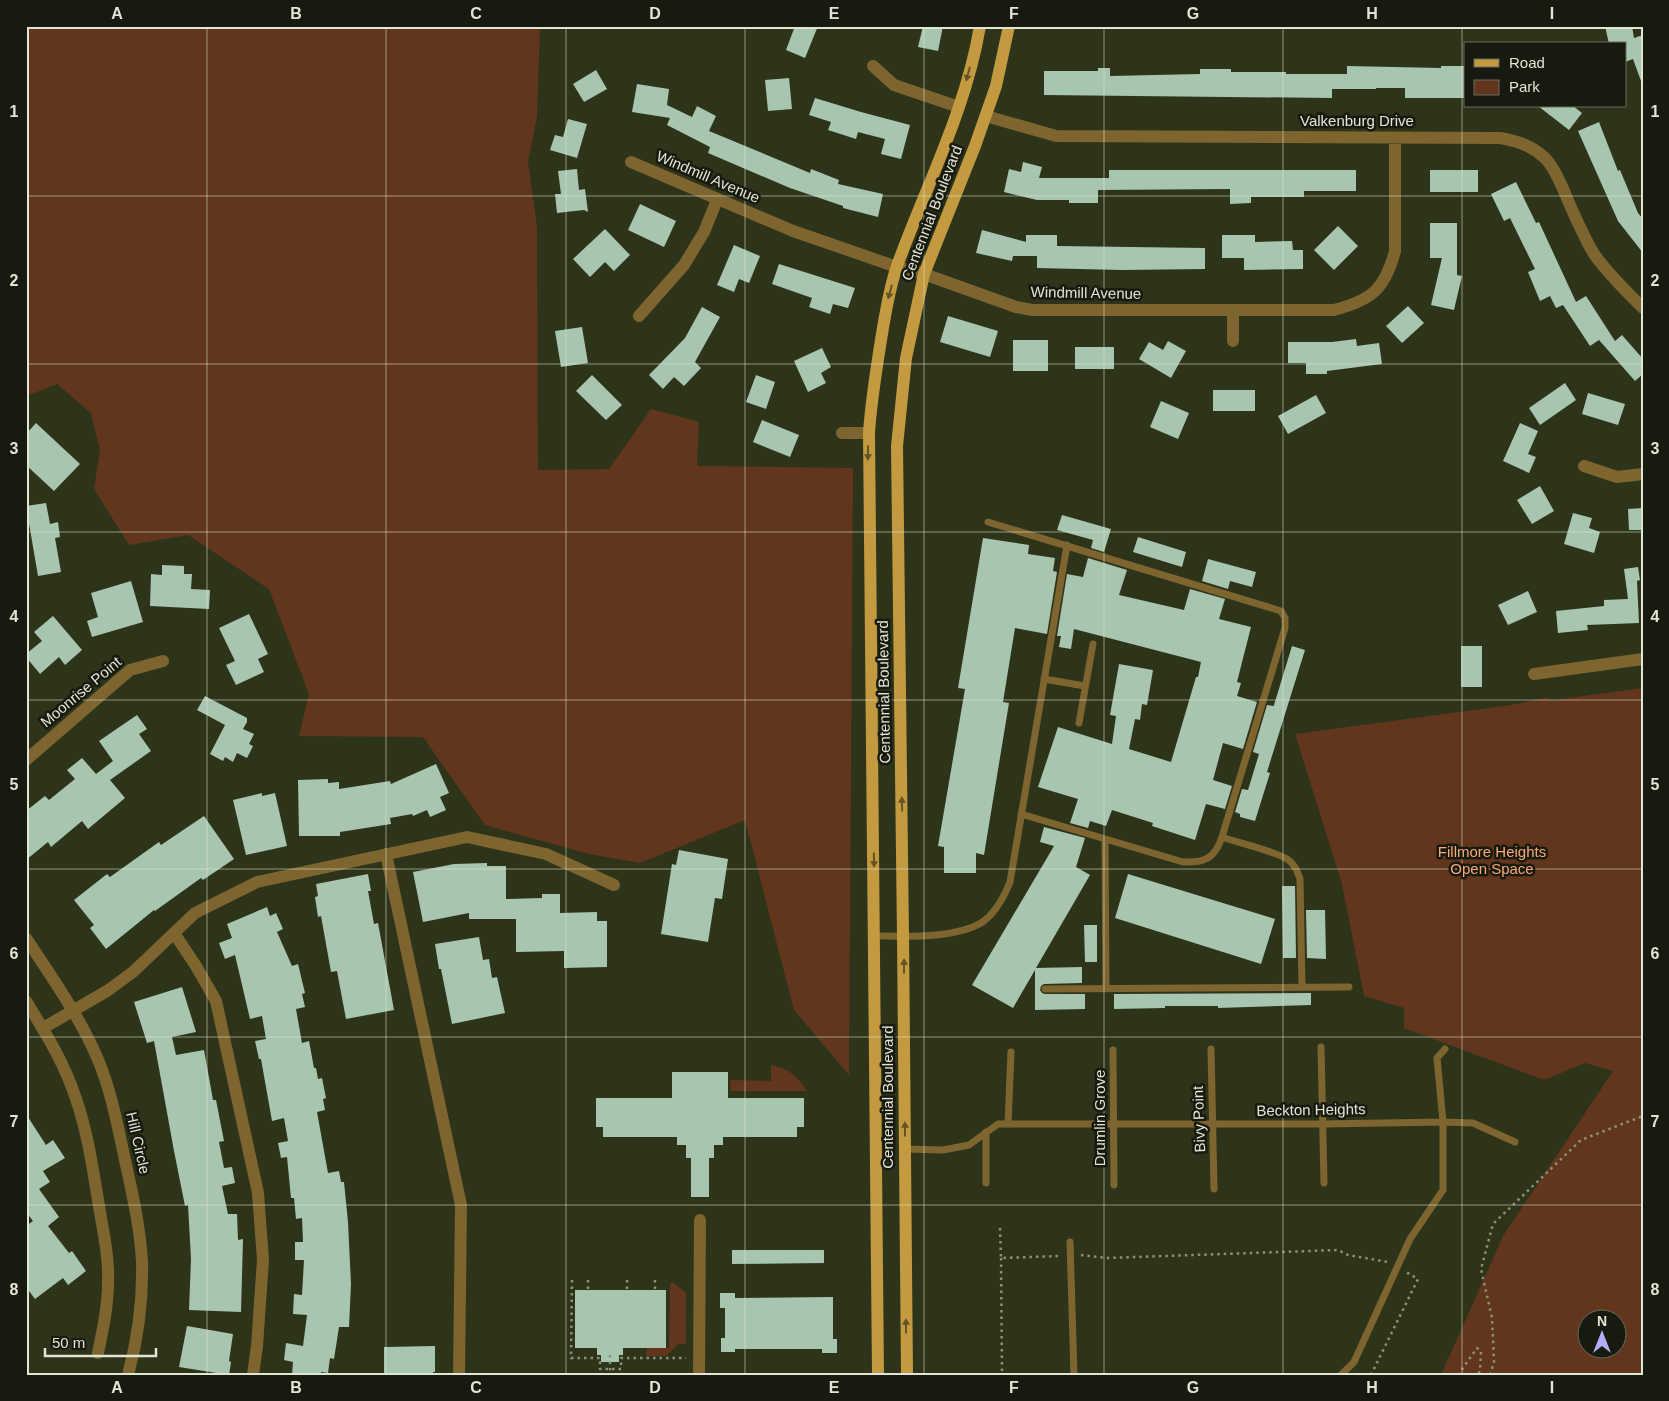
<svg xmlns="http://www.w3.org/2000/svg" width="1669" height="1401" font-family="Helvetica,sans-serif">
  <rect width="100%" height="100%" fill="#2e3419"/>
  <path fill="#61361c" fill-rule="evenodd" d="M26,26H540L537,116L528,162L537,226L538,470L609,469L651,409L699,422L697,466L853,468L849,1075L794,1010L745,820L640,863L589,854L485,825L423,737L299,736L309,694L269,589L188,535L129,545L94,489L100,450L91,413L57,384L29,395H26Z
    M1643,688V1375H1441L1503,1236L1613,1071L1585,1063L1544,1080L1404,1028V1008L1364,996L1342,884L1295,734L1511,705L1545,698L1554,700ZM1586,1318H1616V1348H1586Z
    M771,1065C787,1068 798,1076 807,1091H731L730,1080L771,1081Z
    M670,1283H674L686,1293V1344H678L666,1356H646L647,1348H669Z"/>
  <path fill="#a8c5af" d="M795,26H818L805,58L786,50Z
    M923,26H943L938,51L918,47Z
    M1605,26H1632L1634,38L1643,35V81H1641L1633,59L1625,62V44H1609Z
    M1347,66L1441,68V66H1465V98H1405V88H1376V89H1332V98L1044,95V71H1098V68H1110V76L1200,74V69H1231V72H1286V74H1347Z
    M596,70L607,89L584,102L573,84Z
    M789,78L792,109L768,111L765,80Z
    M637,84L669,89L667,105L692,117L697,106L716,116L709,131L810,173L811,169L839,180L838,184L883,194L878,217L843,208V206L790,188L708,153L710,147L667,125L670,118L632,112Z
    M815,98L861,112L910,125L901,159L881,154L885,139L858,132L856,139L828,130L831,122L809,115Z
    M1538,106H1573L1582,113L1569,130Z
    M568,119L587,124L577,158L550,150L555,135L563,137Z
    M1599,122L1618,171L1620,170L1638,213L1643,219V253L1618,221L1578,131Z
    M1023,162L1042,167L1039,178H1109V170H1356V191H1304V197H1251V203L1230,204V189L1098,190V203H1069V200H1037L1004,192L1009,169L1021,172Z
    M577,169L579,190L585,189L588,212L584,210L557,213L555,194H561L558,171Z
    M1430,170H1478V192H1430Z
    M1516,182L1536,223L1539,222L1576,302L1586,296L1615,341L1622,335L1643,359V374L1635,381L1599,340L1590,346L1563,305L1556,308L1550,296L1540,301L1528,272L1535,269L1510,218L1504,221L1491,194Z
    M640,204L676,221L664,247L628,230Z
    M1430,223H1457V275L1462,276L1454,310L1431,305L1442,258H1430Z
    M1338,226L1358,246L1334,270L1314,250Z
    M605,229L630,255L614,271L605,262L590,277L573,259Z
    M982,230L1026,242V235H1057V246L1205,248V269L1122,270L1037,268V256H1013L1012,261L976,253Z
    M1222,235H1255V242L1292,241L1293,250H1303V269L1244,270V258H1222Z
    M734,245L760,256L749,283L739,279L734,292L717,285Z
    M779,264L855,288L848,308L833,304L830,314L809,307L812,298L772,284Z
    M1408,306L1424,323L1402,343L1386,326Z
    M702,307L720,317L695,362L701,368L684,386L674,377L663,389L649,375L685,338Z
    M948,316L998,331L990,357L940,342Z
    M582,327L588,363L561,367L555,331Z
    M1356,339L1357,346L1379,343L1382,364L1327,371V374H1306V363H1288V342H1332Z
    M1013,340H1048V371H1013Z
    M1168,341L1186,351L1171,378L1139,359L1149,342L1163,350Z
    M1075,347H1114V369H1075Z
    M822,348L831,367L821,373L826,383L808,392L794,361Z
    M592,375L622,405L606,420L576,391Z
    M756,375L775,382L766,409L746,402Z
    M1565,383L1576,400L1540,425L1529,408Z
    M1213,390H1255V411H1213Z
    M1588,393L1625,404L1618,425L1582,414Z
    M1316,395L1326,413L1288,434L1278,416Z
    M1161,401L1189,413L1178,439L1150,427Z
    M762,420L799,435L790,457L753,442Z
    M36,423L80,464L54,491L26,465V434Z
    M1520,423L1538,431L1528,454L1536,457L1529,473L1503,461Z
    M1540,486L1554,511L1532,524L1517,500Z
    M46,503L50,524L58,522L60,537L55,538L61,572L38,576L26,506Z
    M1643,508V530H1629L1628,509Z
    M1573,513L1592,518L1589,528L1600,532L1594,553L1564,544Z
    M1062,515L1111,529L1104,552L1091,548L1093,540L1057,530Z
    M1138,537L1186,552L1182,567L1133,552Z
    M983,538L1029,545L1028,554L1055,558L1053,571L1057,572L1047,634L1015,628L1003,702L1009,703L984,855L976,853V873H944V847L938,846L965,689L958,688Z
    M1088,558L1127,570L1119,595L1184,610L1190,589L1225,599L1219,619L1251,627L1237,682L1241,683L1237,696L1257,702L1243,749L1223,743L1213,780L1232,786L1225,809L1206,804L1195,840L1152,826L1153,823L1112,810L1106,826L1090,821L1088,828L1070,823L1078,799L1038,787L1058,727L1112,744L1116,716L1110,715L1119,664L1153,670L1147,705L1142,704L1140,720L1135,719L1129,749L1171,762L1196,677H1198L1201,662L1074,629L1071,649L1059,647L1061,636H1057L1067,574L1083,577Z
    M1208,559L1256,572L1252,587L1230,581L1228,589L1202,581Z
    M162,565L184,566V574H192L191,589L210,590L209,609L150,606L151,574L162,575Z
    M1638,567L1640,580L1637,581L1639,623L1587,625L1588,630L1558,633L1556,611L1604,606V600L1628,599L1624,569Z
    M131,581L143,622L92,637L87,621L98,617L91,593Z
    M1528,591L1537,612L1508,625L1498,605Z
    M249,614L268,654L258,659L264,672L236,685L226,665L235,661L219,628Z
    M53,616L82,650L65,665L59,657L40,674L26,657V654L42,641L34,632Z
    M1292,646L1305,650L1267,772L1270,773L1255,821L1240,817V814L1235,812L1242,789L1248,790L1259,754L1253,752L1267,705L1274,706V705Z
    M1461,646H1482V687H1461Z
    M205,696L247,718V722L243,729L254,734L249,744L253,746L247,758L237,753L233,762L225,757L223,761L210,754L225,725L197,710Z
    M137,715L147,729L139,734L151,751L110,780L125,798L88,829L82,821L51,847L48,842L26,860V811L45,796L49,800L75,779L67,770L82,758L96,774L113,761L99,741Z
    M436,764L449,793L440,797L446,810L430,817L427,810L413,816L412,814L390,818L391,824L340,832V836H299L298,780L328,779V783L339,782V789L390,781L391,784Z
    M262,793V796L275,793L287,846L246,855L233,800Z
    M204,816L234,859L203,880L201,878L155,911L154,910L106,949L90,928L94,925L74,900L107,874L110,877L159,842L161,845Z
    M1044,827L1085,838L1076,867L1090,875L1036,968L1082,967V983L1044,984L1041,986L1040,990L1042,993L1045,994H1085V1009L1035,1010V970L1013,1008L972,985L1054,846L1040,842Z
    M679,850L728,859L722,899L715,898L708,942L661,934L672,864L676,865Z
    M487,863V866H506V899L542,898V894H560V913L597,912V921H607V967L564,968V951L516,952V919H469V913L423,922L413,872L454,864Z
    M368,874L371,891H368L374,924L378,923L394,1010L346,1019L337,971L331,972L321,916L318,917L315,897L318,896L316,884Z
    M1128,874L1275,919L1261,964L1115,918Z
    M1282,886H1295L1296,958H1283Z
    M267,907L270,916L276,913L283,929L277,932L292,966L298,964L305,993L302,994L305,1007L296,1009L302,1043L309,1041L314,1068H316L318,1079L322,1078L326,1098L323,1099L325,1110L317,1112L328,1173L339,1171L341,1182H344L348,1222L351,1284L349,1327H339L334,1359L330,1358L328,1373L321,1372V1375H292L293,1362L284,1360L286,1343L303,1346L307,1315L293,1314L294,1294L302,1295L304,1260H295V1242H303L302,1218L296,1219L294,1198H291L287,1157L281,1158L278,1143L288,1141L284,1118L272,1121L261,1059H259L255,1041L266,1039L262,1016L250,1019L235,955L225,959L219,943L232,938L227,924Z
    M1306,910H1325L1326,959L1307,958Z
    M1084,925H1097V962H1085Z
    M479,937L483,960L489,959L492,978L497,977L505,1013L452,1024L441,969H439L435,944Z
    M182,987L196,1032L172,1037L176,1055L204,1050L213,1100H216L224,1141L219,1142L224,1168L232,1167L235,1183L222,1186L228,1214H237L238,1240L243,1239L241,1312L189,1310L191,1259L188,1205L185,1206L174,1151L154,1041L147,1043L134,1002Z
    M1311,993V1005L1218,1008V1006H1165V1008L1114,1009V994Z
    M672,1072H728V1098H804V1127H797V1137H723V1145H714V1158H709V1197H691V1158H686V1145H677V1137H603V1127H596V1098H672Z
    M26,1114L46,1145L53,1140L65,1158L43,1171L50,1182L39,1189L59,1217L48,1226L69,1253L72,1251L86,1271L68,1285L63,1278L35,1299L26,1287V1226L33,1221L26,1212Z
    M732,1250H824V1263L732,1264Z
    M575,1290H666V1348H623V1355H619V1362H601V1355H597V1348H575Z
    M720,1293H735V1298L833,1297V1339H837V1353H822V1349H735V1352H721V1338H725V1308H720Z
    M187,1326L233,1334L229,1361L231,1362L229,1375L179,1367Z
    M435,1346V1372H433V1375H384V1347Z"/>
  <g fill="none" stroke-linecap="round" stroke-linejoin="round">
    <path stroke="#8c917c" stroke-width="2.5" stroke-dasharray="2.5 4" stroke-linecap="butt" d="M1000,1228L1001,1258L1060,1256
      M1081,1255L1107,1258L1338,1250L1348,1255L1388,1262
      M1001,1258L1002,1375
      M572,1280L571,1358H600V1369H621V1358H686
      M588,1280V1290
      M627,1280V1290
      M655,1280V1290
      M610,1355V1375
      M1371,1375L1418,1279L1406,1272
      M1458,1375L1477,1348L1481,1351L1480,1370L1478,1375
      M1490,1375L1494,1362L1492,1318L1481,1269L1493,1224L1581,1140L1643,1116"/>
    <path stroke="#7e6530" stroke-width="7" d="M988,522L1281,611L1285,618V628L1222,837C1215,858 1205,863 1183,862L1021,814
      M1044,679L1085,686
      M1079,723L1093,644
      M1222,837C1239,843 1274,851 1287,859C1295,864 1297,871 1300,879L1302,987
      M1105,839L1106,989
      M875,936C906,936 953,939 981,923C995,914 1004,897 1010,882L1067,545
      M1045,989L1349,987
      M1321,1047L1324,1183
      M1211,1049L1214,1189
      M1445,1049L1437,1058L1443,1122L1473,1123L1515,1142
      M1113,1050L1114,1185
      M1008,1124L1011,1052
      M986,1132V1183
      M905,1149L943,1150L969,1145L998,1124H1323L1443,1122V1190L1410,1239L1354,1362L1341,1375
      M1070,1242L1074,1375"/>
    <path stroke="#7e6530" stroke-width="12" d="M873,66L894,85L959,107
      M986,116L1056,136L1500,138C1518,141 1532,146 1545,158C1554,167 1559,180 1564,191C1573,212 1582,234 1594,254C1608,274 1626,291 1643,308
      M631,162L793,231L897,267L924,274L1016,307L1032,310H1334C1372,300 1385,289 1395,251V138
      M639,316L684,265L704,232L717,200
      M1233,341V310
      M842,433H869
      M1584,466L1617,477L1643,474
      M1534,674L1643,659
      M26,760L130,670L163,661
      M386,854L461,1205L459,1375
      M174,933L196,966L216,1001L258,1193L263,1260L257,1346L253,1375
      M26,938C52,978 81,1018 99,1062C110,1089 116,1118 122,1146C130,1184 140,1223 142,1262C143,1300 138,1338 128,1375
      M26,1001C45,1032 65,1064 76,1099C88,1133 93,1171 99,1206C103,1231 109,1256 108,1282C108,1306 103,1329 98,1353
      M43,1028L107,991L133,972L195,913L257,882L467,837L546,854L614,885
      M699,1375L700,1220"/>
    <path stroke="#c39a3f" stroke-width="12" d="M878,1375L869,433C871,402 876,371 881,340C885,315 889,289 897,266C926,186 966,110 980,26
      M907,1375L903,936L897,446L906,358L924,274L975,146L996,86L1009,26"/>
  </g>
  <defs><path id="oneway-solid" d="M-6-.8H1V-3.2L6.5 0L1 3.2V.8H-6Z" transform="scale(1.25)"/></defs>
  <g fill="#645424">
    <use href="#oneway-solid" transform="translate(968 74) rotate(105)"/>
    <use href="#oneway-solid" transform="translate(890 292) rotate(105)"/>
    <use href="#oneway-solid" transform="translate(868 453) rotate(91)"/>
    <use href="#oneway-solid" transform="translate(902 804) rotate(-91)"/>
    <use href="#oneway-solid" transform="translate(874 860) rotate(89)"/>
    <use href="#oneway-solid" transform="translate(904 966) rotate(-90)"/>
    <use href="#oneway-solid" transform="translate(905 1129) rotate(-90)"/>
    <use href="#oneway-solid" transform="translate(906 1326) rotate(-90)"/>
  </g>
  <path fill="none" stroke="#e1e5d5" stroke-width="1" stroke-opacity="0.55" d="M207,26V1375M386,26V1375M566,26V1375M745,26V1375M924,26V1375M1104,26V1375M1283,26V1375M1462,26V1375M26,196H1643M26,364H1643M26,532H1643M26,700H1643M26,869H1643M26,1037H1643M26,1205H1643"/>
  <g text-anchor="middle" stroke-width="5" stroke-linejoin="round" paint-order="stroke">
    <g font-size="15" fill="#e1e5d5" stroke="#171a0e">
      <text x="1357" y="126">Valkenburg Drive</text>
      <text transform="translate(708 177) rotate(23)" y="5">Windmill Avenue</text>
      <text transform="translate(932 213) rotate(-69)" y="5">Centennial Boulevard</text>
      <text transform="translate(1086 293) rotate(1)" y="5">Windmill Avenue</text>
      <text transform="translate(81 692) rotate(-40)" y="5">Moonrise Point</text>
      <text transform="translate(884 692) rotate(-91)" y="5">Centennial Boulevard</text>
      <text transform="translate(888 1097) rotate(-90)" y="5">Centennial Boulevard</text>
      <text transform="translate(1311 1110) rotate(-1)" y="5">Beckton Heights</text>
      <text transform="translate(1100 1118) rotate(-90)" y="5">Drumlin Grove</text>
      <text transform="translate(1199 1119) rotate(-92)" y="5">Bivy Point</text>
      <text transform="translate(138 1143) rotate(77)" y="5">Hill Circle</text>
    </g>
    <g font-size="15" fill="#faa879" stroke="#171a0e">
      <text x="1492" y="857">Fillmore Heights<tspan x="1492" dy="17">Open Space</tspan></text>
    </g>
  </g>
  <rect width="1669" height="1401" fill="none" stroke="#171a0e" stroke-width="55"/>
  <rect x="1464" y="42" width="162" height="65" fill="#171a0e" stroke="#686b5e"/>
  <rect x="1474" y="59" width="25" height="8" fill="#c39a3f" stroke="#686b5e"/>
  <text x="1509" y="68" font-size="15" fill="#e1e5d5">Road</text>
  <rect x="1474" y="80" width="25" height="15" fill="#61361c" stroke="#686b5e"/>
  <text x="1509" y="92" font-size="15" fill="#e1e5d5">Park</text>
  <g transform="translate(1602 1334)"><circle r="24" fill="#171a0e" stroke="#686b5e"/>
  <path d="M0-4L9 19L0 12L-9 19Z" fill="#b5acf8"/>
  <text y="-8" font-size="14" font-weight="bold" text-anchor="middle" fill="#e1e5d5">N</text>
  </g>
  <path d="M45 1348v8h111v-8" fill="none" stroke="#e1e5d5" stroke-width="2.5"/>
  <text x="52" y="1348" font-size="15" fill="#e1e5d5" stroke="#171a0e" stroke-width="4" paint-order="stroke">50 m</text>
  <rect x="28" y="28" width="1614" height="1346" fill="none" stroke="#e1e5d5" stroke-width="2"/>
  <g font-size="16" text-anchor="middle" font-weight="bold" fill="#e1e5d5">
    <text x="117" y="19">A</text>
    <text x="296" y="19">B</text>
    <text x="476" y="19">C</text>
    <text x="655" y="19">D</text>
    <text x="834" y="19">E</text>
    <text x="1014" y="19">F</text>
    <text x="1193" y="19">G</text>
    <text x="1372" y="19">H</text>
    <text x="1552" y="19">I</text>
    <text x="14" y="117">1</text>
    <text x="1655" y="117">1</text>
    <text x="14" y="286">2</text>
    <text x="1655" y="286">2</text>
    <text x="14" y="454">3</text>
    <text x="1655" y="454">3</text>
    <text x="14" y="622">4</text>
    <text x="1655" y="622">4</text>
    <text x="14" y="790">5</text>
    <text x="1655" y="790">5</text>
    <text x="14" y="959">6</text>
    <text x="1655" y="959">6</text>
    <text x="14" y="1127">7</text>
    <text x="1655" y="1127">7</text>
    <text x="14" y="1295">8</text>
    <text x="1655" y="1295">8</text>
    <text x="117" y="1393">A</text>
    <text x="296" y="1393">B</text>
    <text x="476" y="1393">C</text>
    <text x="655" y="1393">D</text>
    <text x="834" y="1393">E</text>
    <text x="1014" y="1393">F</text>
    <text x="1193" y="1393">G</text>
    <text x="1372" y="1393">H</text>
    <text x="1552" y="1393">I</text>
  </g>
</svg>
